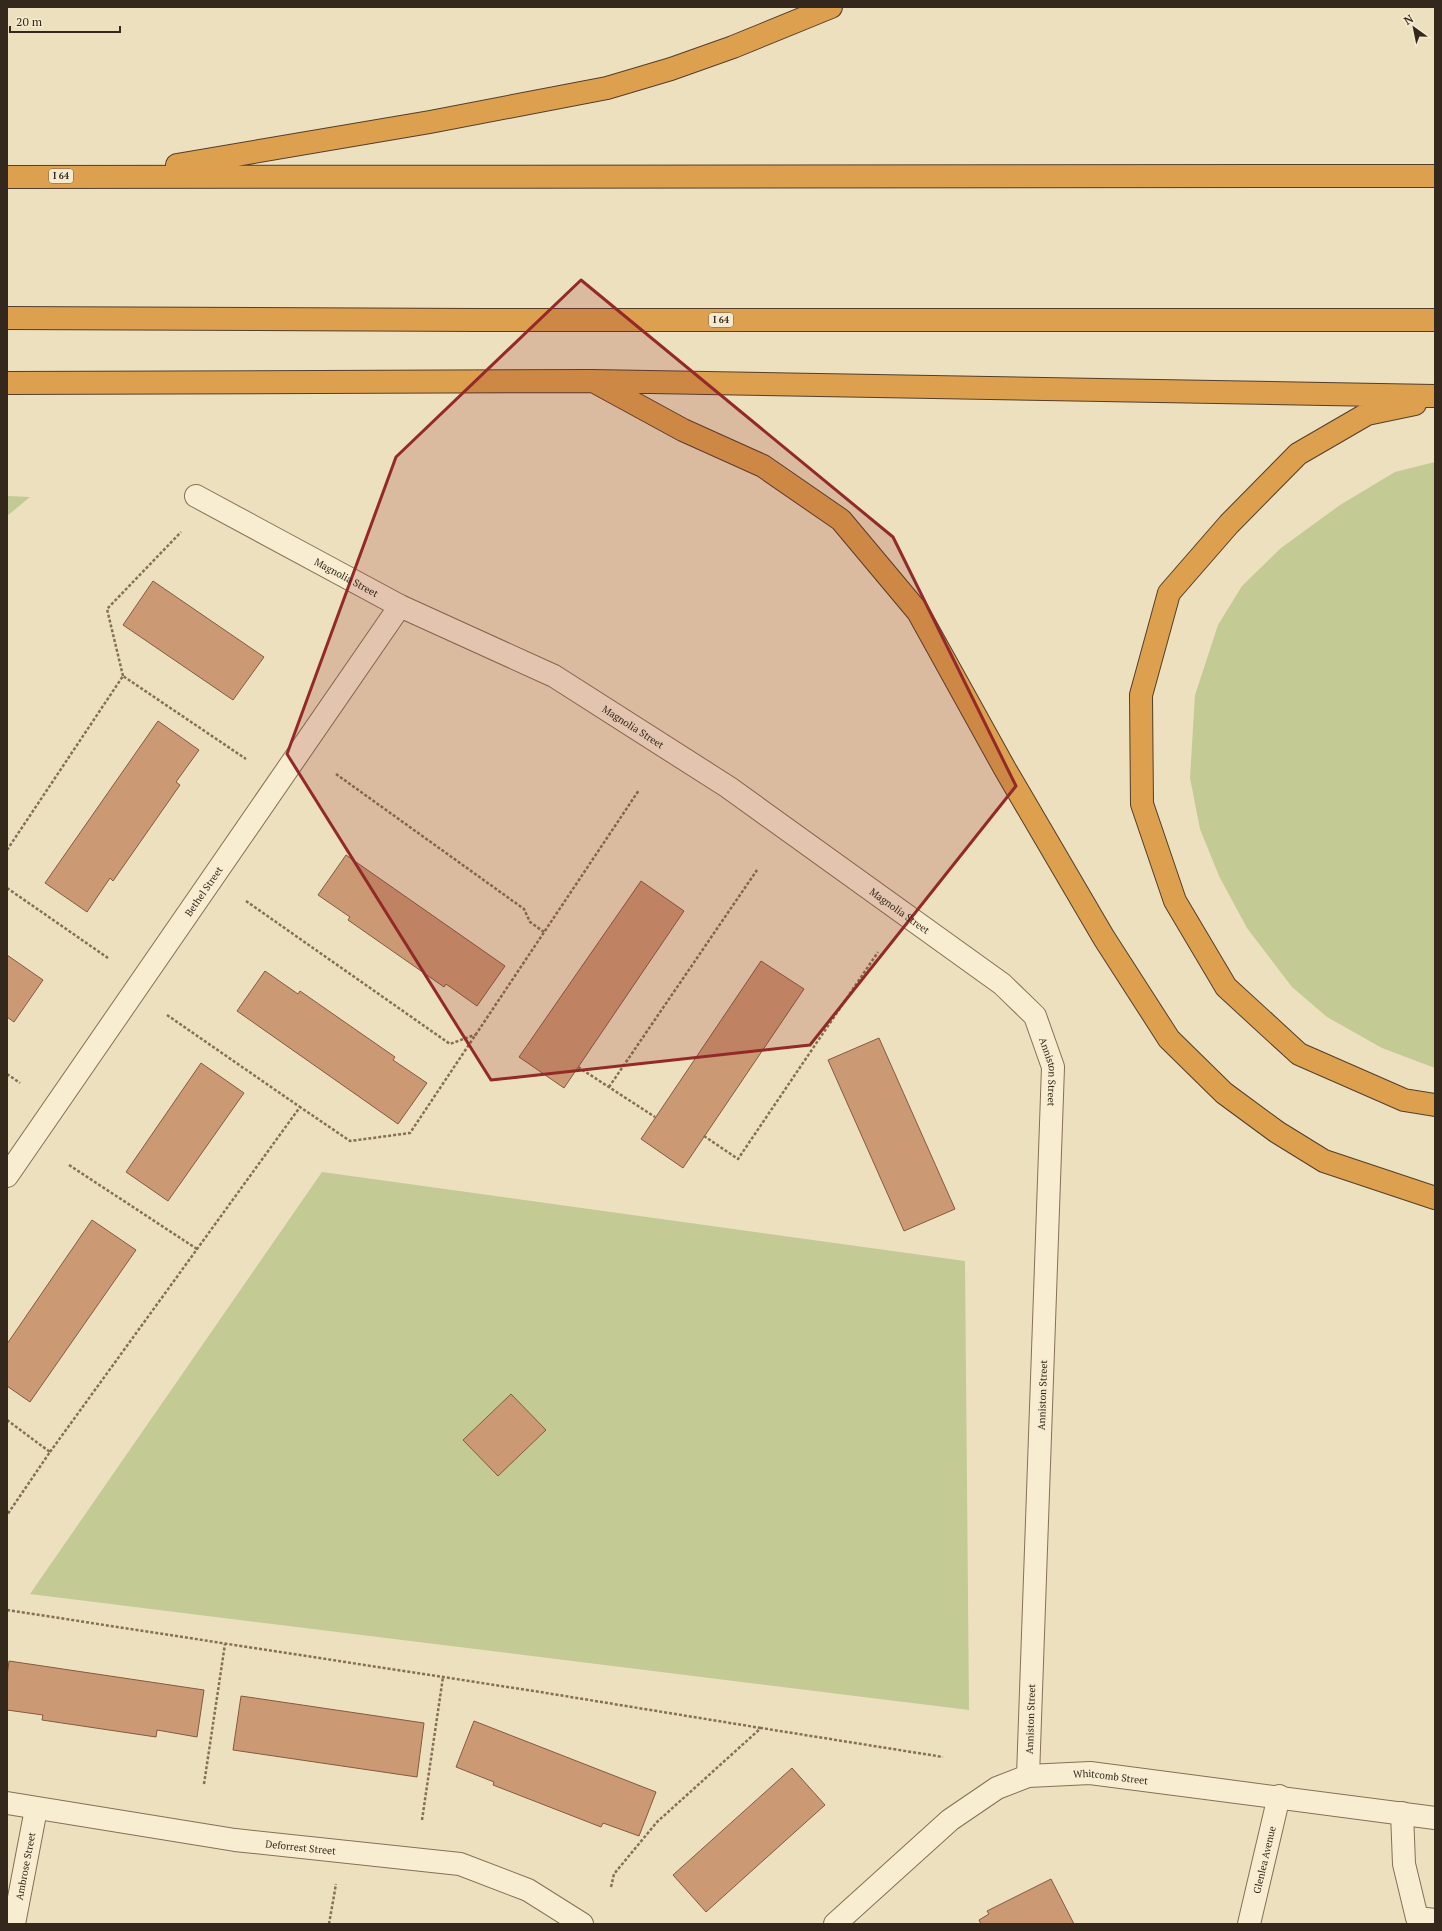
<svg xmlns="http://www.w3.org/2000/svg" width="1442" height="1931" font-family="'PT Serif',serif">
  <rect width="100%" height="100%" fill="#ede0be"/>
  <path fill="#c3ca93" d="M1435,462V1068L1382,1048L1327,1017L1292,987L1247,928L1219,876L1200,829L1190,778L1195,695L1218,625L1242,586L1281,548L1340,505L1395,472Z
    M7,496L30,497L7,516Z
    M322,1172L965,1261L969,1710L30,1594Z"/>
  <path fill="#cb9a74" stroke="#845a3e" d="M153,581L264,657L233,700L123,625Z
    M158,721L199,750L176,782L180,785L113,881L110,878L87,912L45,883Z
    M346,855L505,966L477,1006L446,984L444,987L348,920L350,917L318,895Z
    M641,881L684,911L564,1088L519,1057Z
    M7,955L43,980L14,1022L7,1017Z
    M761,961L804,989L683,1168L641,1139Z
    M265,971L298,994L300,991L395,1057L393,1060L427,1083L398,1124L237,1011Z
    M879,1038L955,1209L904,1231L828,1060Z
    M201,1063L244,1093L168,1201L126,1172Z
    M92,1220L136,1250L30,1402L7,1386V1344Z
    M511,1394L546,1430L498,1476L463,1440Z
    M9,1661L204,1690L197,1737L157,1730L156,1737L42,1720L43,1715L7,1710V1676Z
    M241,1696L424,1723L417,1777L233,1750Z
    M474,1721L656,1792L639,1836L603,1823L601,1827L493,1785L494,1782L456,1767Z
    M792,1768L825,1805L706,1912L673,1875Z
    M1051,1879L1074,1924H981L979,1920L989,1914L987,1911Z"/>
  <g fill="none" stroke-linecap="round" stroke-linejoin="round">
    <g stroke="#857057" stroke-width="24">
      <g id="minor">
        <path id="s1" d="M196,496L400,606L554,676L728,787L1002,984L1035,1016L1053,1067L1028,1776"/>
        <path id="s2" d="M7,1176L400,606"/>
        <path id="s3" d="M7,1803L235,1840L460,1864L528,1890L582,1924"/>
        <path d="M1402,1813L1404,1864L1417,1918L1435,1920"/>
        <path id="s4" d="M14,1924L36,1809"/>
        <path id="s5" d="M835,1924L950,1820L997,1788L1028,1776L1090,1773L1435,1818"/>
        <path id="s6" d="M1249,1924L1279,1796"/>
      </g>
    </g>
    <g stroke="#523e2c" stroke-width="24">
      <path id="highway" d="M177,165L430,122L607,88L671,69L733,47L831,7
        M7,177L1435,176
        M7,318L476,320H1435
        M595,382L683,430L763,466L841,520L918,612L1005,769L1104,938L1169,1039L1224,1093L1277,1132L1324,1161L1435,1198
        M7,383L592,381L1435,396
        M1415,404L1367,414L1298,454L1229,524L1169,593L1141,695L1142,804L1175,901L1226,987L1299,1054L1404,1100L1435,1105"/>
    </g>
    <path stroke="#857057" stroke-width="2.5" stroke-dasharray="3 2" stroke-linecap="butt" d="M123,676L107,609L181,532
      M336,774L524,909L530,922L544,932
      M7,850L123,676L246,759
      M7,888L108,958
      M246,901L450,1044L477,1034
      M167,1015L300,1107
      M578,1067L655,1117
      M7,1074L20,1083
      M609,1087L757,870
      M704,1136L738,1159L878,952
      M69,1165L197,1249
      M7,1420L50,1452L7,1515
      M50,1452L300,1107L350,1141L410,1133L639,790
      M7,1610L534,1691L761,1728
      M204,1784L225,1644
      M422,1820L443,1677
      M611,1887L614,1874L657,1822L761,1728L943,1757
      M329,1924L336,1884"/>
    <use href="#minor" stroke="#f8edd1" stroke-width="22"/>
    <use href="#highway" stroke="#dda04e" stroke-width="22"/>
  </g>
  <path fill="#932928" fill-opacity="0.2" stroke="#932928" stroke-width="3" stroke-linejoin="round" d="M581,280L893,537L1016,786L810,1045L491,1080L287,754L396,457Z"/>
  <g text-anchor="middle" stroke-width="3" stroke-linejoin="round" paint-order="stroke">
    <g fill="#f5eace" stroke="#6e6251" stroke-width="1">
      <rect x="49" y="169" width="24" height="14" rx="3"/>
      <rect x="709" y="313" width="24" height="14" rx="3"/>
    </g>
    <g font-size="9" font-weight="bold" fill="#34281c">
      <text x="61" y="179">I 64</text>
      <text x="721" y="323">I 64</text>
    </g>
    <g font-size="10" fill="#34281c" stroke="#f5eace">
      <text dy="4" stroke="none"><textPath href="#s1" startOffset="171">Magnolia Street</textPath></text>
      <text dy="4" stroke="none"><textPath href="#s1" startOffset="495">Magnolia Street</textPath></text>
      <text dy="4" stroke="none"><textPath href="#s2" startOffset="346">Bethel Street</textPath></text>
      <text dy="4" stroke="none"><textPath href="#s1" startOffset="819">Magnolia Street</textPath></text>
      <text dy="4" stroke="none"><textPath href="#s1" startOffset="1049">Anniston Street</textPath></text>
      <text transform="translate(1042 1395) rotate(-88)" y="4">Anniston Street</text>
      <text transform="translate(1030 1719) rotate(-88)" y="4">Anniston Street</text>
      <text dy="4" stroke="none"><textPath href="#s5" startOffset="328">Whitcomb Street</textPath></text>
      <text dy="4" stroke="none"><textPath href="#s3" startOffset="297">Deforrest Street</textPath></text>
      <text dy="4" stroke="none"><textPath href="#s6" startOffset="66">Glenlea Avenue</textPath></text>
      <text dy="4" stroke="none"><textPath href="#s4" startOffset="59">Ambrose Street</textPath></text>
    </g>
  </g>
  <rect width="1442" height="1931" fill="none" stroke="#34281c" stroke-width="16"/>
  <g transform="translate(1414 28) rotate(327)" stroke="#f5eace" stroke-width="3" paint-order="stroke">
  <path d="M0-3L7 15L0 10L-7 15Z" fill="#34281c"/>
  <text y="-6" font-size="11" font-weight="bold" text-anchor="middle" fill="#34281c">N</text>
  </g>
  <path d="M10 26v6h110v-6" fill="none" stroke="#34281c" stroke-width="2"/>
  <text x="16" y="26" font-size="12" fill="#34281c" stroke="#f5eace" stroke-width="3" paint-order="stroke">20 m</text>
</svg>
